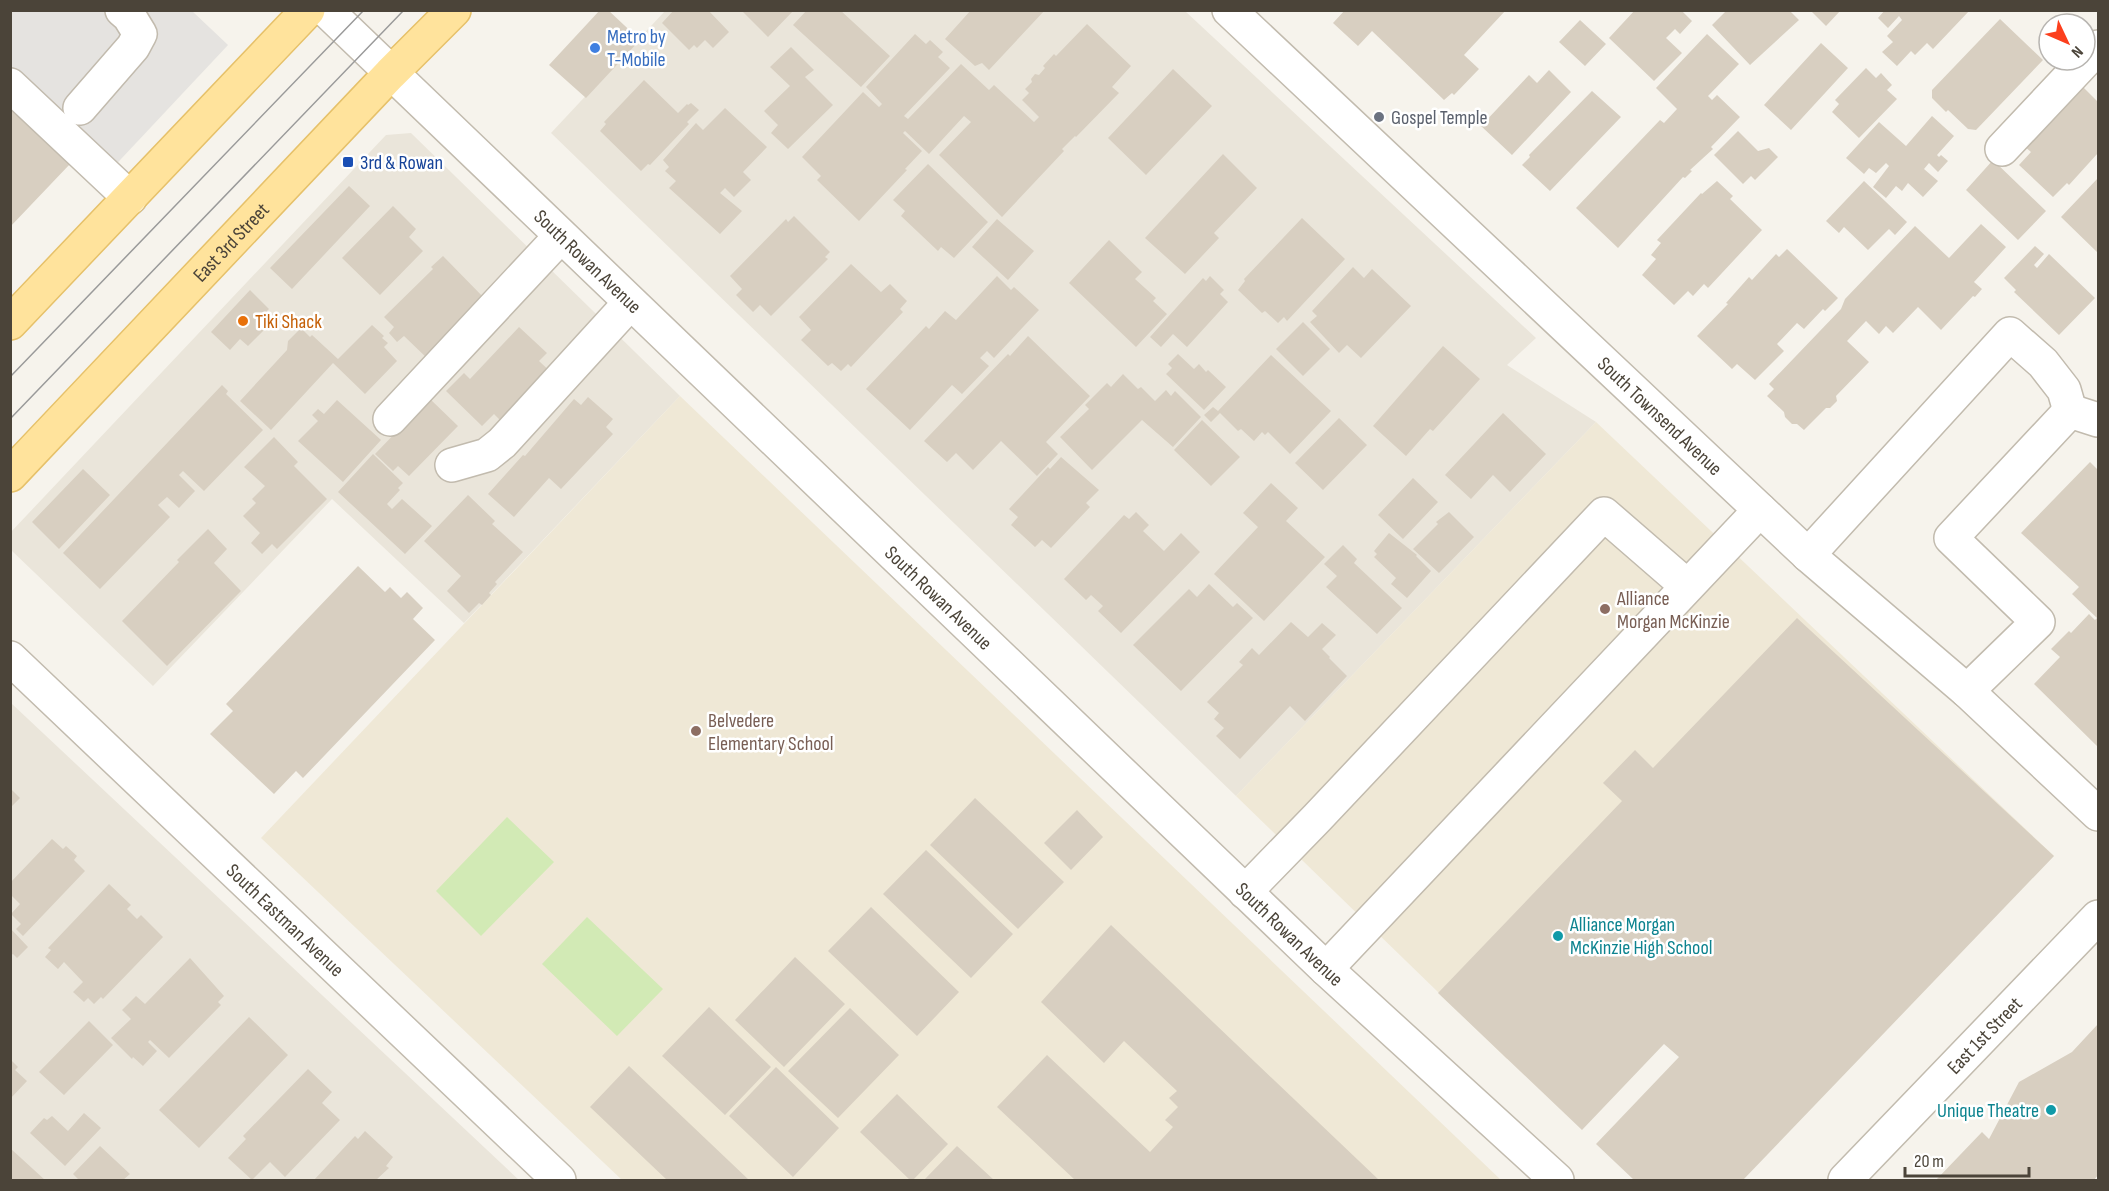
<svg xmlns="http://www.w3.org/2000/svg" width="2109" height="1191" font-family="'Sofia Sans Condensed',sans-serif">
  <rect width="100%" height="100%" fill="#f6f3ec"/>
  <path fill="#eae5da" d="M665,11H1185L1536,338L1507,365L1596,422L1236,796L551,133Z
    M411,133L680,396L464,623L332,499L153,686L11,550L10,533L386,135Z
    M11,703L519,1180H11Z"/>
  <path fill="#efe8d6" d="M680,396L1501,1180H622L261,838Z
    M1596,422L2054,856L1591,972L1507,1059L1236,796Z"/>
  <path fill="#d2eab5" d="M507,817L554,862L481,936L436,891Z
    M587,917L663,989L617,1036L542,964Z"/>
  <path fill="#e5e3e0" d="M10,11H192L228,45L106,175L11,85Z"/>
  <path fill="#d8cfc1" d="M600,10H608L640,40L586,98L549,65Z
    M674,10H708L729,32L713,48L705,40L697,48L694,45L689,50L662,23Z
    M741,10H794L768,37Z
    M807,10H840L890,56L861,87L793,25Z
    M971,10H1045L989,70L982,63L975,66L945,39Z
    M1345,10H1506L1464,55L1479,69L1454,95L1452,93L1444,100L1372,31L1358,46L1333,23Z
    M1635,10H1681L1692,21L1680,34L1675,29L1666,38L1682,53L1654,81L1609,38Z
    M1727,10H1789L1799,20L1750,65L1712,25Z
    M1810,10H1841L1826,26Z
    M1885,10H1970L1933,49L1927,43L1915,55L1911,51L1897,66L1882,52L1893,42L1887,36L1902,20L1899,16L1888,28L1878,18Z
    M2000,19L2043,60L1976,130L1968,129L1948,110L1946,112L1932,98V90Z
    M1580,20L1606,44L1585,66L1559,42Z
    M1087,24L1131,66L1112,87L1119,93L1076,137L1075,136L1062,149L1064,151L1002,217L939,155L971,122L964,116L929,154L905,131L903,133L922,151L905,169L907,170L859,221L817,180L821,176L802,157L863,92L879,107L882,104L866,87L915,34L926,44L930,40L943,52L938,57L950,68L904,116L908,119L961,64L989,90L994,85L1034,122L1039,117L1022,100L1029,93L1025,89L1032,82L1031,79L1035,74L1039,75L1045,68L1043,66L1054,54L1056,56Z
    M1707,34L1739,64L1708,96L1712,100L1717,95L1740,117L1711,147L1713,149L1690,170L1692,171L1685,178L1683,177L1618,248L1576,208L1660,120L1664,123L1677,109L1656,88Z
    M1821,43L1848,68L1791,130L1764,105Z
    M791,47L814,70L805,77L833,105L788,149L771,133L778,125L764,111L790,86L770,67Z
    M1866,68L1876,78L1881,73L1892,85L1887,90L1897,99L1859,138L1832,112L1839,104L1835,100Z
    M1173,69L1212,106L1146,175L1108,138Z
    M1549,70L1571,92L1512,155L1481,126L1529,75L1537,83Z
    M644,80L678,113L687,104L688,105L691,103L699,110L687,122L689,124L650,165L648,164L641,171L600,131L606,124L604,122Z
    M2081,85L2098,102V153L2069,185L2067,183L2053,197L2019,165L2031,152L2024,146Z
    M1592,91L1621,117L1550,191L1522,165L1530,157L1529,155Z
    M10,108L70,164L10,227Z
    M725,108L767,147L743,172L751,180L734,197L725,188L720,193L742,211L720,234L669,188L676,181L665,171L669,167L663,160L696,123L703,130Z
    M1932,116L1954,136L1937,155L1939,157L1941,155L1948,161L1938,172L1929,163L1924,169L1938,181L1923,197L1908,183L1902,191L1896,186L1886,198L1873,187L1889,166L1886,163L1876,173L1869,168L1864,174L1846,158L1879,122L1906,146Z
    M1738,131L1758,151L1769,148L1778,157L1755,180L1751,176L1743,184L1714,155Z
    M1223,154L1257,188L1214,233L1219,238L1185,274L1145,238Z
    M1993,160L2046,211L2018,240L1966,190Z
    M928,164L988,222L954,258L941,247L938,251L901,216L905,211L893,200Z
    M2098,178V253L2061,217Z
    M1717,181L1733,196L1730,199L1762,230L1708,288L1704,284L1693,296L1688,291L1674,305L1642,275L1656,259L1651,255L1661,243L1657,240L1701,193L1702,194Z
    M1864,181L1907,222L1895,235L1889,229L1868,250L1844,227L1839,233L1826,221Z
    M349,186L370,206L292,289L270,268Z
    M393,206L416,229L409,237L423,251L380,295L342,258Z
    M794,216L830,252L825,257L828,259L771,316L760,305L753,312L736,295L742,289L730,276L786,219L788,222Z
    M1302,218L1345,259L1287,321L1284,317L1278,323L1265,311L1262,313L1238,290L1245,281L1244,279Z
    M997,219L1034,251L1008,280L972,247Z
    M1981,224L2006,247L1974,282L1982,289L1975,297L1973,296L1941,330L1918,307L1893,333L1886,326L1879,334L1866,321L1847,341L1869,362L1836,396L1837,401L1830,408H1826L1804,430L1797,424H1792L1785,417L1784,412L1767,396L1774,389L1769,384L1841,309L1845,299L1915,226L1949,258Z
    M1109,240L1142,272L1135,279L1156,298L1153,301L1167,314L1136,347L1069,283Z
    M2035,246L2044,254L2034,265L2037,268L2049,254L2095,298L2059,335L2014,292L2016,290L2004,278Z
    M1787,249L1838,298L1825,311L1823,309L1804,329L1797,323L1777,344L1784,351L1755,380L1737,364L1732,369L1697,336L1728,304L1726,303L1749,277L1752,280L1776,254L1779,257Z
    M443,256L488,302L430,361L404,336L397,342L389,333L394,327L384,317L433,269L431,267Z
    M851,264L881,292L890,284L907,301L900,309L903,312L851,367L848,364L841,371L832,363L828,366L801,340L811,330L799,317Z
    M1353,267L1364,278L1372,269L1411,306L1361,358L1347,345L1339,353L1310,322L1317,316L1312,311Z
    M997,276L1011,290L1014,287L1039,310L994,358L987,351L980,358L989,366L962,394L952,385L910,430L866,389L926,326L929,329L945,311L956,320Z
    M1210,276L1224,290L1220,294L1228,302L1187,347L1173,334L1161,347L1150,337L1203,278L1206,281Z
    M250,290L269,309L261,317L269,325L248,346L240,339L230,350L211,332Z
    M1303,322L1330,349L1303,376L1276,349Z
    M372,325L384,336L382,338L388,343L384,347L397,361L365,394L333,363L271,430L240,401L287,350L288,341L301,328L310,337L312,335L338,359Z
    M519,327L547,353L539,361L556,377L505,425L494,414L482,426L446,391L464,373L470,379Z
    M1028,336L1090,396L1046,442L1058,454L1037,476L1001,441L973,470L956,453L947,462L924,441L1008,354L1010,356Z
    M1443,346L1480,379L1433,431L1430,429L1406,456L1373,426Z
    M1178,354L1194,369L1199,364L1206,372L1208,370L1226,387L1204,410L1166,374L1172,368L1168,364Z
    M1271,355L1331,411L1290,454L1268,432L1265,435L1262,432L1254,441L1241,429L1238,431L1220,413L1211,422L1204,415L1213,407L1218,411Z
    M1123,374L1138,389L1141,387L1155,401L1166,390L1171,396L1175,391L1201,417L1173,447L1142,420L1092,470L1060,437L1089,409L1085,405L1107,383L1111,387Z
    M222,385L228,391L226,394L263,430L204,491L183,471L179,475L195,491L179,508L167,497L158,505L170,517L100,589L63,553Z
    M588,397L613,419L606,427L613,434L561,489L549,478L514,517L488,494L523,455L525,456L574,399L581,405Z
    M429,398L458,426L409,476L398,466L393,471L375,454Z
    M337,400L381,440L343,482L298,441L318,421L312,415L318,409L324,414Z
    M1503,413L1546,454L1510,492L1493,475L1471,499L1445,475Z
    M1339,418L1367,445L1323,490L1295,463Z
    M1202,420L1240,457L1211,486L1174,450Z
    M274,437L298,462L294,466L327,499L277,549L272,544L262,554L251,543L260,533L243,516L256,503L252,499L265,486L244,467Z
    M373,454L403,483L398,488L400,490L387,504L392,509L402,499L432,526L405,554L338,492Z
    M1061,457L1099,490L1086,503L1090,507L1051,548L1042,540L1035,547L1011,525L1018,517L1009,509L1048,467L1050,469Z
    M2090,462L2098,470V747L2034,684L2060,657L2051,649L2069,631L2071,633L2089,614L2095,620L2097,618L2072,594L2079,587L2021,533Z
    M83,469L110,495L59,549L32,522Z
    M1413,478L1438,502L1403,539L1378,515Z
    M1271,483L1298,508L1286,521L1325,557L1264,621L1214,574L1258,527L1243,513Z
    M468,495L495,521L492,524L523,552L495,582L497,584L489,593L491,595L482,605L479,603L469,613L447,591L461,576L424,541Z
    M1136,512L1149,525L1143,531L1164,551L1181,533L1200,552L1121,633L1098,611L1103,606L1091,595L1086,600L1064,579L1124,515L1129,519Z
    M1449,512L1474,537L1439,573L1413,549L1438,524L1436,522Z
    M208,529L227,549L214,563L241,591L167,666L122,621L179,562L177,560Z
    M1389,533L1417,555L1416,556L1431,571L1407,598L1391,584L1396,578L1374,557L1377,554L1374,551Z
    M1343,545L1357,559L1354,563L1402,608L1377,634L1326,587L1337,576L1324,564Z
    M358,566L385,592L390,587L401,598L407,592L423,608L413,619L435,640L303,778L296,771L274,794L210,734L233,711L226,704Z
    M1209,584L1233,607L1237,603L1253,618L1181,691L1133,645L1189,589L1197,597Z
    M1797,618L2054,856L1743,1180H1634L1596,1144L1679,1057L1664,1044L1582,1130L1438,993L1622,801L1603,783L1635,750L1653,768Z
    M1291,622L1308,637L1322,623L1336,635L1322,649L1330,657L1329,658L1347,676L1305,721L1290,706L1240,759L1216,736L1224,728L1214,719L1219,713L1207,702L1243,665L1239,662L1252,648L1259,655Z
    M10,788L20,798L10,808Z
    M975,798L1064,882L1018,929L930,845Z
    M1077,810L1103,837L1071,870L1044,843Z
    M52,839L63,849L66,846L77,856L74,860L85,871L23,936L16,929L21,924L11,914L20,904L10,894V883Z
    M926,850L1013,934L971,978L883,894Z
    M109,884L131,905L127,909L137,919L141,915L163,937L103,999L101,997L94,1004L88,998L84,1002L73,992L83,982L64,962L58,969L45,957L51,950L48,948Z
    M871,907L959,992L917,1036L828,951Z
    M1111,925L1379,1180H1075L997,1107L1047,1055L1150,1152L1173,1127L1165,1120L1178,1107L1169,1098L1177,1091L1124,1041L1104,1063L1041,1002Z
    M10,928L28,947L17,958L13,954L10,956Z
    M795,957L845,1004L784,1067L735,1020Z
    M190,958L224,996L218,1002L221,1005L169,1058L150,1040L148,1042L157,1051L143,1066L133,1057L132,1059L111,1038L131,1019L122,1010L136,996L145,1004Z
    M709,1007L771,1067L725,1115L662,1056Z
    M850,1008L899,1055L838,1118L788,1071Z
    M249,1017L288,1055L199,1148L159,1110Z
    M89,1021L113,1045L64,1095L39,1072Z
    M2098,1024V1175L2094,1180H1936L1982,1132L1989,1139L2019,1082L2072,1052Z
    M10,1059L18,1067L15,1070L27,1081L10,1099Z
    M629,1066L749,1180H667L590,1107Z
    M776,1067L839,1128L793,1177L729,1116Z
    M308,1069L332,1092L322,1103L340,1120L285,1177L270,1162L252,1180L228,1158L246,1139L243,1136Z
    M897,1094L948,1144L913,1180H910L860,1132Z
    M84,1113L101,1128L65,1166L30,1133L44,1118L47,1120L52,1116L68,1131Z
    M365,1131L393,1157L386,1166L389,1168L376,1180H314L355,1136L358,1139Z
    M100,1146L130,1174L123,1180H79L73,1174Z
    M957,1146L994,1180L925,1179Z
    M10,1148L45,1180H10Z"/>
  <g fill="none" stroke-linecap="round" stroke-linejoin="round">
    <g stroke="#c2bbae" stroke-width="36">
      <g id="minor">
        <path id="s1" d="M326,10L1326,969L1557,1180"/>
        <path id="s2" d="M1229,10L1808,555L1967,691L2098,814"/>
        <path d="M10,85L130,198"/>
        <path d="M80,108L133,47L140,34L129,16L122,10"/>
        <path d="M2002,149L2098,47"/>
        <path d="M390,419L560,237"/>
        <path d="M452,465L487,455L502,443L630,303"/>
        <path d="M1808,555L2010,334L2043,363L2064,390L2070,411"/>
        <path id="s3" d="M10,658L559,1180"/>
        <path d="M1967,691L2038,622L1951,538L2070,411L2098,420"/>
        <path d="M1245,892L1317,818L1604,514L1687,586"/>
        <path d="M1326,969L1760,510"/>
        <path id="s4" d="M1845,1180L2098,917"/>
      </g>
    </g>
    <g stroke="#e6c16a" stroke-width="36">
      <g id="major">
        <path d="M10,323L308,10"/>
        <path id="s5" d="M10,475L390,74L454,10"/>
      </g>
    </g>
    <use href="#minor" stroke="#fff" stroke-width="33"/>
    <use href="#major" stroke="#ffe39c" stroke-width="33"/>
    <path stroke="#9a9a9a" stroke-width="1.5" d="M10,377L364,10
      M10,419L404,10"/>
  </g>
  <circle fill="#3f7fe0" stroke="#fff" stroke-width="2" cx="595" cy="48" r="6"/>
  <circle fill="#6b7280" stroke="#fff" stroke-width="2" cx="1379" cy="117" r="6"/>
  <rect fill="#1a4fb4" stroke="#fff" stroke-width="2" x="342" y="156" width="12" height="12" rx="3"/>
  <circle fill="#e8710a" stroke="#fff" stroke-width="2" cx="243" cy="321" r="6"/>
  <g fill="#8d6e63" stroke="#fff" stroke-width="2">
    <circle cx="1605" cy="609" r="6"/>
    <circle cx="696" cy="731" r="6"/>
  </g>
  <g fill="#0f9aa8" stroke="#fff" stroke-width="2">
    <circle cx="1558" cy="936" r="6"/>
    <circle cx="2051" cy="1110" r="6"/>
  </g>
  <g text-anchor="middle" stroke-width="5" stroke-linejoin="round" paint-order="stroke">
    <g font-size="20" fill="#366cbe" stroke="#fff" text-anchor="start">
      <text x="607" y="43">Metro by<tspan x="607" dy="23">T-Mobile</tspan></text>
    </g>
    <g font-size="20" fill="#5b616d" stroke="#fff" text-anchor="start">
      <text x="1391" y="124">Gospel Temple</text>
    </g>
    <g font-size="20" fill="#164399" stroke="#fff" text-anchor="start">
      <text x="360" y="169">3rd &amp; Rowan</text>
    </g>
    <g font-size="20" fill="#4b4439" stroke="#fff">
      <text dy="7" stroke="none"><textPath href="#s5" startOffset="321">East 3rd Street</textPath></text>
      <text dy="7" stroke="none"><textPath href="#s1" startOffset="363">South Rowan Avenue</textPath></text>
      <text dy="7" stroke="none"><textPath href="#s2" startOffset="592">South Townsend Avenue</textPath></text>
      <text dy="7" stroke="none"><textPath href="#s1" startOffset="849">South Rowan Avenue</textPath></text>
      <text dy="7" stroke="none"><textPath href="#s3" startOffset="380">South Eastman Avenue</textPath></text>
      <text dy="7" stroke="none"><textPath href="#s1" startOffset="1335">South Rowan Avenue</textPath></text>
      <text dy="7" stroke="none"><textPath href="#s4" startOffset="201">East 1st Street</textPath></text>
    </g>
    <g font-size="20" fill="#c56008" stroke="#fff" text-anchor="start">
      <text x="255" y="328">Tiki Shack</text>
    </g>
    <g font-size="20" fill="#785e54" stroke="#fff" text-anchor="start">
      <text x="1617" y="605">Alliance<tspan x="1617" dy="23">Morgan McKinzie</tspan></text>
      <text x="708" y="727">Belvedere<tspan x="708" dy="23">Elementary School</tspan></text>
    </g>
    <g font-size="20" fill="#0d838f" stroke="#fff" text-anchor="start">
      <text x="1570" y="931">Alliance Morgan<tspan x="1570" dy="23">McKinzie High School</tspan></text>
      <text x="2039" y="1117" text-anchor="end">Unique Theatre</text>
    </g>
  </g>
  <rect width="2109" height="1191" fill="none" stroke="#4b4439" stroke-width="24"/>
  <g transform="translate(2067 42) rotate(134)"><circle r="28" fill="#ffffff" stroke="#b7b4b0" stroke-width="1.5"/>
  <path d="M0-4.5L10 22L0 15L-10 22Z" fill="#fc3f1d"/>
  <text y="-9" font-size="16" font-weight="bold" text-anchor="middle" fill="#4b4439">N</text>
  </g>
  <path d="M1905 1167v9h124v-9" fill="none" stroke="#4b4439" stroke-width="3"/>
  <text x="1914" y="1167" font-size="18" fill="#4b4439" stroke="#ffffff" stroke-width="4.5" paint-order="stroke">20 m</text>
</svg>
